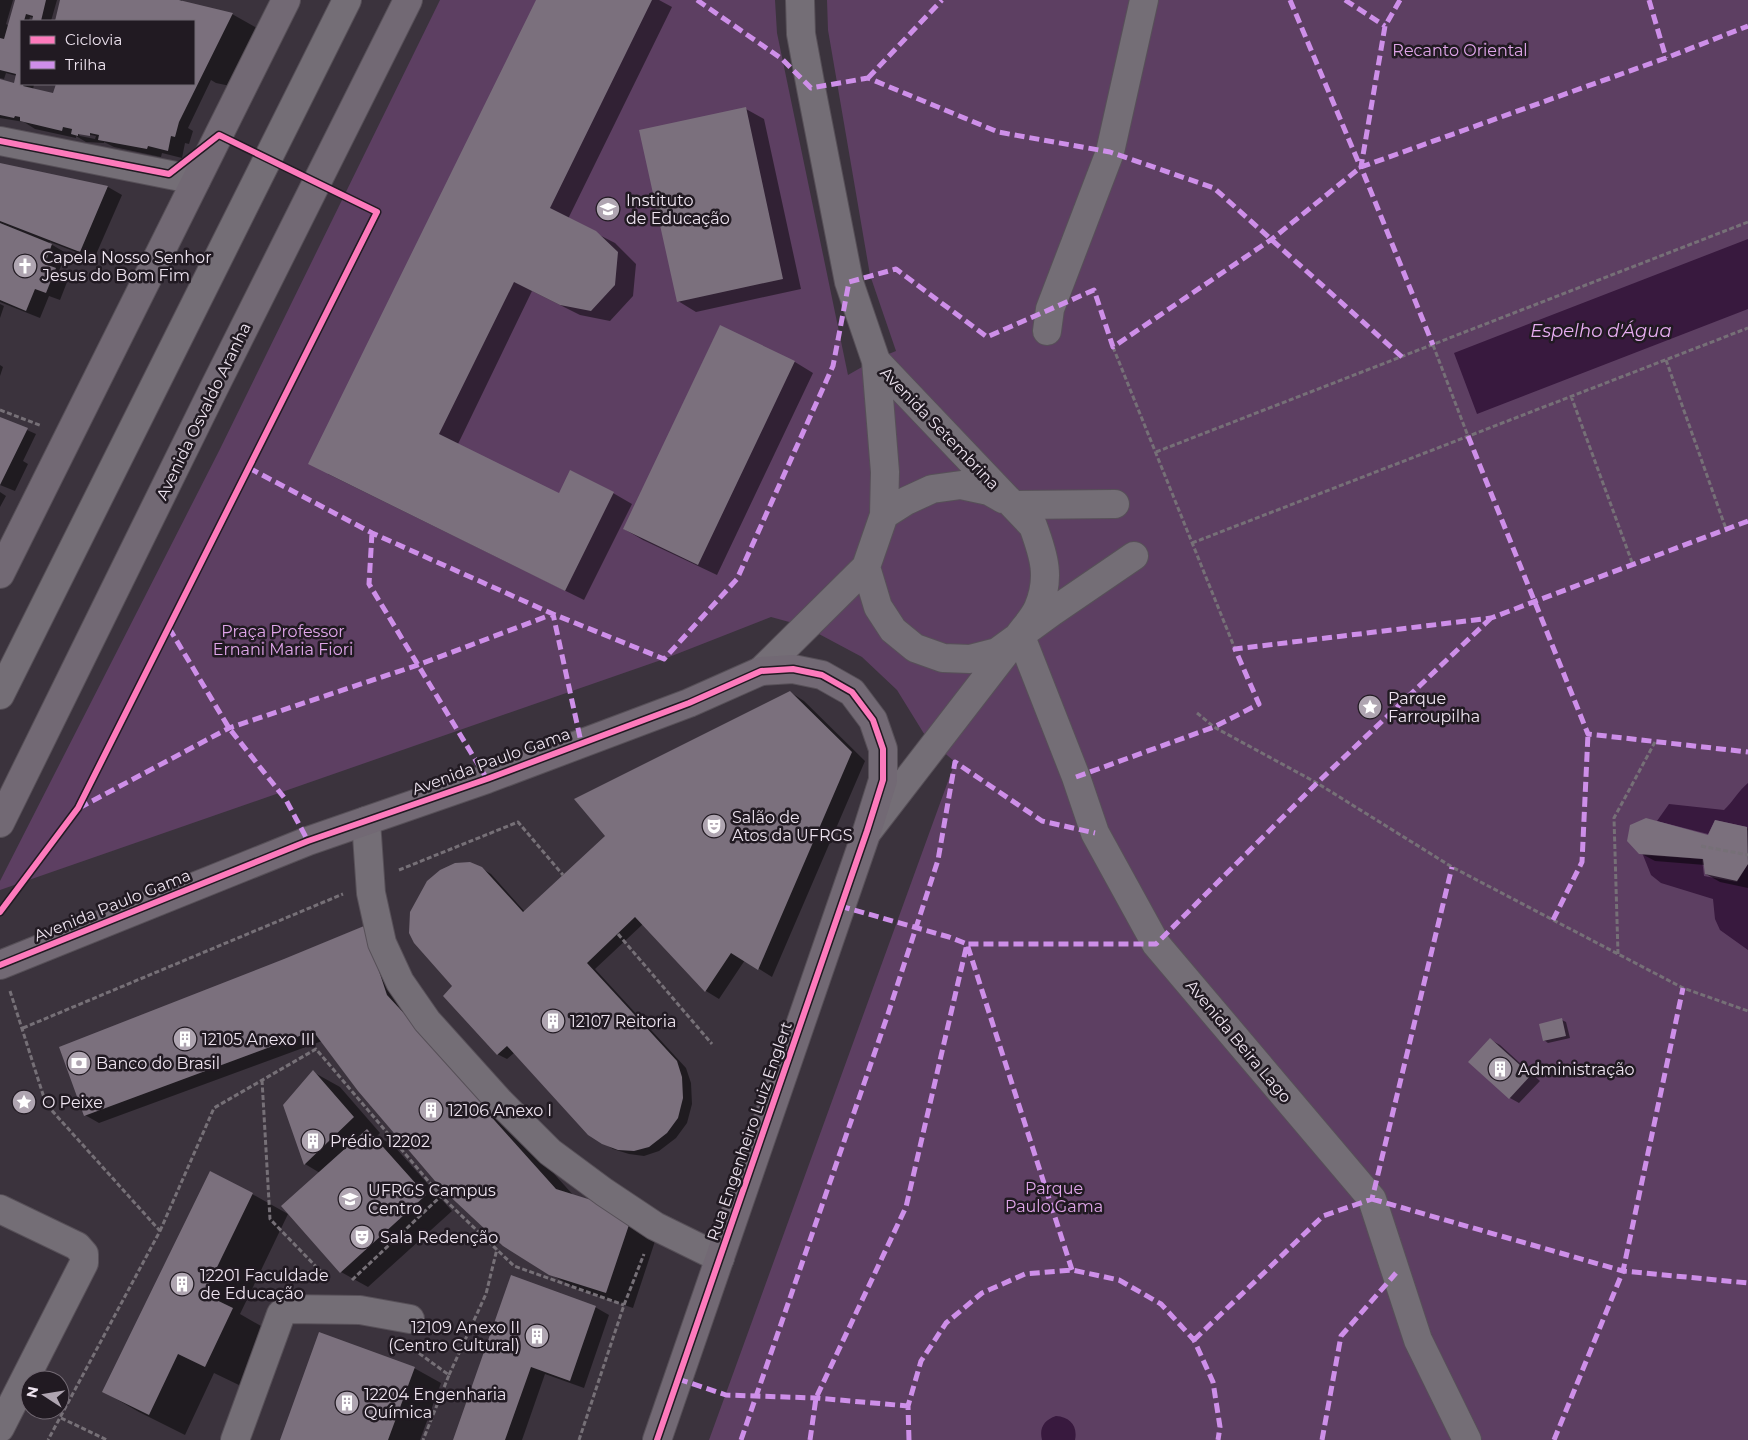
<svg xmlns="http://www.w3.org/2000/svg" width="1748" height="1440" font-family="Montserrat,sans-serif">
  <rect width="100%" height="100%" fill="#3b333d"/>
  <path fill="#5d3f62" d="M440,0H775L777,33L848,375L876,359L896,351L870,275L828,30L827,0H1748V1440H709L955,762L926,737L897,690L862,657L804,626L771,617L664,659L0,890V881L219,451Z"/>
  <path fill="#38193e" d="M1748,239V309L1477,414L1454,353Z
    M1748,783V831L1747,827L1715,820L1708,834L1657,821L1669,804L1724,810C1733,802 1738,791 1748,783Z
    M1643,855L1702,859L1704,876L1737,882L1748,864V950L1720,930L1715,919L1713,899L1661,883L1651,875Z
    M1056,1416C1070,1417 1078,1426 1075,1440H1042C1039,1428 1044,1420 1056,1416Z"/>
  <path fill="#0007" fill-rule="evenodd" d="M0,0H13L6,24L9,26L16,0H57L51,21H33L34,18L30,17L29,21H21V84H34L33,90L54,95L57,84H194V21H56L61,0H182V2L232,14L275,38L249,90L216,83L211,80L188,128L193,131L189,144L185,143L182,158L162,153L161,157L114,147L104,142V143L86,142L76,136V138L35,129L24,122L0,118V81L15,85L17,76L6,73L4,79L0,78ZM77,132L96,136L95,139L80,136Z
    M537,0H659L672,7L568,219L615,243L636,264L633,296L610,321L580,315L532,291L458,444L559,495L613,493L632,504L584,600L328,474Z
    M746,109L764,119L801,289L696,312L678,301Z
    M0,165L108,187L122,195L94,259L50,242L49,243L66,253L59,271L69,277L60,300L49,296L40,318L0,302Z
    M0,304L4,306L0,318Z
    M720,326L795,362L813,373L717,575L643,540L624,529Z
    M0,365L3,367L0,376Z
    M0,418L36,434L23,461L28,464L15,491L0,485Z
    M0,492L6,496L0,507Z
    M790,692L804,701L865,761L772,977L745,960L719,999L706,991L643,924L595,969L686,1068L691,1083L692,1104L687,1123L676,1138L659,1151L644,1156L629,1154L613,1149L603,1143L514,1053L507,1059L497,1054L453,986L481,868L491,874L525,912Z
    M1747,828L1748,829V888L1720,882L1706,874L1705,865L1655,861L1640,853Z
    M363,927L513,1128L574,1196L659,1229L633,1308L577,1289L550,1274L322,1041L99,1123L85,1115L284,960Z
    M1562,1020L1566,1022L1570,1038L1548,1043L1544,1040Z
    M1491,1040L1500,1045L1540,1081L1519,1103L1510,1098L1470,1062Z
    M313,1072L340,1087L380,1133L377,1136L394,1146L452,1211L368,1287L341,1272L320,1173L305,1164L285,1105Z
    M252,1194L288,1214L240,1314L268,1330L241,1386L214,1373L185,1435L139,1412L104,1392Z
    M512,1277L595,1307L609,1315L584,1388L545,1374L522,1440H454Z
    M414,1368L441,1383L420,1440H281Z"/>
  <path fill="#7b707d" d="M15,0H46L41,21H32L33,16L26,14L24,21H21L20,37L21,38V84H24L23,86L53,93L56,84H194V21H55L60,0H179L233,13L179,122L175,137L171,136L168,151L148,146L147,149L98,140L99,135L90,133V136L78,134V136L71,134L72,129L63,127L62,131L20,121V117L15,116L14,118L0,115V79L14,83L16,74L0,70V38L4,39Z
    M536,0H652L550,208L596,231L618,252L615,285L591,311L560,305L514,282L439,434L559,493L570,470L614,492L565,591L308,464Z
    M746,107L783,279L677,302L639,130Z
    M0,163L108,186L80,252L0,221Z
    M0,223L52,244L45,264L56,268L46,293L35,289L26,311L0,300Z
    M720,325L795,361L698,565L623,529Z
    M0,417L28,428L0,485Z
    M790,691L852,752L758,970L731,953L705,992L635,917L587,963L677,1061L682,1077L683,1098L678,1118L667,1133L649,1147L634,1151L618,1150L602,1144L588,1135L507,1046L497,1055L443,996L452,986L414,943L409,933L410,912L427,881L440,870L455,863L470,862L482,867L523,912L605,836L574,799Z
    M1646,818L1708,835L1715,820L1747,827L1748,864L1737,881L1705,874L1703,859L1639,854L1627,841L1630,825Z
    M364,926L387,995L486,1102L487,1112L556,1189L633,1213L606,1293L549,1275L503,1246L441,1188L358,1091L313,1031L84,1116L59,1047L284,959Z
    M1562,1018L1566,1036L1543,1041L1539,1024Z
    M1490,1038L1531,1075L1509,1099L1468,1062Z
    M313,1070L354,1117L304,1165L283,1105Z
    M367,1129L426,1195L340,1273L281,1206Z
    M210,1171L253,1193L204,1294L233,1308L205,1367L178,1354L149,1415L102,1392Z
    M511,1275L596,1306L570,1381L531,1367L505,1440H453Z
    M319,1332L415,1367L388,1440H280Z"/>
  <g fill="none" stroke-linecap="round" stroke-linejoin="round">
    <g stroke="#575058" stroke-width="30">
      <path id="minor" d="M800,0L801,34L811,88L849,282L876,361L1033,526C1044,556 1051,578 1038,608C1034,617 1026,626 1020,634L868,831
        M0,141L196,180
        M1047,331L1050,309L1110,152L1144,0
        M876,361L885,472L884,515
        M1013,505L1115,504
        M866,567L878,607L893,630L915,648L943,658L970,659L997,652L1052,612L1134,556
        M1020,634L1076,777L1095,833L1156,944L1372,1199L1418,1340L1467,1440
        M761,671L866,567L884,515L906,501L932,489L961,485L989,491L1003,499
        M0,695L347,0
        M366,821L371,893L382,943L400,982L427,1021L500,1102L550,1152L604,1192L655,1226L720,1258
        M0,1209L77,1246L84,1254V1263L0,1428
        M235,1440L281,1314L287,1309L360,1310L410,1319"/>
    </g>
    <g stroke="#575058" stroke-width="30">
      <path id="major" d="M0,574L286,0
        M0,823L213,390L408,0
        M0,965L308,841L487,779L689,703L761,671L793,669L822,675L852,692L873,720L883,749V780L867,831L657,1440"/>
    </g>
    <path stroke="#767077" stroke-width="3" stroke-dasharray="5 2.5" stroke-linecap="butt" d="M1433,345L1468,436
      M1113,347L1235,649
      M1666,360L1726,529
      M1571,396L1633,565
      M0,410L42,426
      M1156,452L1748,222
      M1192,543L1748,328
      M1197,713L1214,727L1317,783L1452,867L1683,988L1748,1011
      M1701,846L1748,855
      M399,870L518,822L563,875
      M618,934L712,1044
      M1618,954L1614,818L1655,742
      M10,991L46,1104L160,1231L48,1440
      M23,1028L343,894
      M262,1080L270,1219L329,1280
      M160,1231L214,1108L316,1049L441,1196L514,1266L624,1305
      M352,1280L441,1196
      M413,1349L449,1375L423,1440
      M449,1375L486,1294L497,1249
      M61,1418L107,1440
      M579,1440L624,1305L644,1254"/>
    <use href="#minor" stroke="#746e76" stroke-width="28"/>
    <use href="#major" stroke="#726974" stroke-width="28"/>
    <path stroke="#ce8fe9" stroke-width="5" stroke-dasharray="10 5" stroke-linecap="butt" d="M697,0L782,59L811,88L868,78L998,132L1110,152L1214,188L1402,357
      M1290,0L1360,166
      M1345,0L1385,26
      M1400,0L1385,26L1361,167L1433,345
      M1649,0L1666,58
      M868,78L942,0
      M1468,436L1588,734L1748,752
      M249,468L372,533L553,614L664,659L737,579L833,366L849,282L896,269L987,337L1094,290L1113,347L1272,239L1361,167L1666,58L1748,26
      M372,533L369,584L487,779
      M169,628L229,728L286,800L308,841
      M1076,777L1214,727L1259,704L1235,649L1491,618L1748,521
      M79,808L229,728L418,665L553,614L581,742
      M840,906L949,937L967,944L1072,1270
      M1553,920L1582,862L1588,734
      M1372,1199L1623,1271L1748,1283
      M1194,1340L1323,1216L1372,1199L1452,867
      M678,1379L726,1395L816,1398L908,1406
      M741,1440L888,1014L938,860L955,762L1042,821L1095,833
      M810,1440L816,1398L906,1207L967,944H1156L1317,783L1491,618
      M909,1440L908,1406L921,1361L946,1323L982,1293L1025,1274L1072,1270L1119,1280L1161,1304L1194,1340L1213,1382L1220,1427L1218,1440
      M1322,1440L1341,1336L1396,1273
      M1554,1440L1623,1271L1683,988"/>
    <g stroke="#211a22" stroke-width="9">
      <path id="cycleway" d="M0,141L169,174L219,135L377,212L78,808L0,912
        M0,965L308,841L487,779L689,703L761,671L793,669L822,675L852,692L873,720L883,749V780L867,831L657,1440"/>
    </g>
    <use href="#cycleway" stroke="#fd7abc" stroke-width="6"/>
  </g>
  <defs>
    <g id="school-disc" transform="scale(1.25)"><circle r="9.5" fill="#afa5b1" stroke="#211a22"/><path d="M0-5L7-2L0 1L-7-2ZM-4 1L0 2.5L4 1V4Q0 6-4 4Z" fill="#fff"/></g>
    <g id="church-disc" transform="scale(1.25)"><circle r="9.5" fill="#afa5b1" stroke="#211a22"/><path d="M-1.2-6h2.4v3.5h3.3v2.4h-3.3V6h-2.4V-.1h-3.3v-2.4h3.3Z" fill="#fff"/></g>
    <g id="sight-disc" transform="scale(1.25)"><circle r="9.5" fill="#afa5b1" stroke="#211a22"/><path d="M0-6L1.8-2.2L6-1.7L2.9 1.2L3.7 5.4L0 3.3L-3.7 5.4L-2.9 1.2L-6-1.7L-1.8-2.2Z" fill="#fff"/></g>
    <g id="theatre-disc" transform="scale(1.25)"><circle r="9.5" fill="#afa5b1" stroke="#211a22"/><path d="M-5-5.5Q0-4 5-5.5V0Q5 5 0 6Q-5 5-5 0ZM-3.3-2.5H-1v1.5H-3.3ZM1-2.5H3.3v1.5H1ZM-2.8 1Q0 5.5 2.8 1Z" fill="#fff"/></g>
    <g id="building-disc" transform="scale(1.25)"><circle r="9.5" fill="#afa5b1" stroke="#211a22"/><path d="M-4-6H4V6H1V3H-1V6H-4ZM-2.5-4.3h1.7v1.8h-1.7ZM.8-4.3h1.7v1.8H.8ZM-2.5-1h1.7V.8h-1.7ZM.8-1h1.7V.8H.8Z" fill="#fff"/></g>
    <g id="bank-disc" transform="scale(1.25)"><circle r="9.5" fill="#afa5b1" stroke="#211a22"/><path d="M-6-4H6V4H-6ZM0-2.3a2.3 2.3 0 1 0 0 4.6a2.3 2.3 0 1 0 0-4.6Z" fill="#fff"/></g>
    <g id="university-disc" transform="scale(1.25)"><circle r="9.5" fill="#afa5b1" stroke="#211a22"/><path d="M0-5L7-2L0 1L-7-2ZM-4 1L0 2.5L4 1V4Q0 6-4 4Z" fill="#fff"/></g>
  </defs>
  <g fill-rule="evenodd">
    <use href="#school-disc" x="608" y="209"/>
    <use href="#church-disc" x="25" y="266"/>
    <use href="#sight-disc" x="1370" y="707"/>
    <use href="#theatre-disc" x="714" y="826"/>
    <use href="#building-disc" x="553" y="1021"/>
    <use href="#building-disc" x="185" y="1039"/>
    <use href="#bank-disc" x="79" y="1063"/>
    <use href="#building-disc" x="1500" y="1069"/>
    <use href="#sight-disc" x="24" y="1102"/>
    <use href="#building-disc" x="431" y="1110"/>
    <use href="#building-disc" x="313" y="1141"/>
    <use href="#university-disc" x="350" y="1199"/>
    <use href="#theatre-disc" x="362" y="1237"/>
    <use href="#building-disc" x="182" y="1284"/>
    <use href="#building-disc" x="537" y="1336"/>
    <use href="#building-disc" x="347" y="1403"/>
  </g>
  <g text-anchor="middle" stroke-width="5" stroke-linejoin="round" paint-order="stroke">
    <g font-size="16" fill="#e0a6ea" stroke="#211a22">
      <text x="1460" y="56">Recanto Oriental</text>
      <text x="283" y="637">Praça Professor<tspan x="283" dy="18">Ernani Maria Fiori</tspan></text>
      <text x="1054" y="1194">Parque<tspan x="1054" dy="18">Paulo Gama</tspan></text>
    </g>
    <g font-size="16" fill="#ede3ef" stroke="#211a22" text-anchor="start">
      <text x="626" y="206">Instituto<tspan x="626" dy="18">de Educação</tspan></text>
      <text x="42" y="263">Capela Nosso Senhor<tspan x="42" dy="18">Jesus do Bom Fim</tspan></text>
      <text x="1388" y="704">Parque<tspan x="1388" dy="18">Farroupilha</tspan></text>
      <text x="732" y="823">Salão de<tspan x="732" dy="18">Atos da UFRGS</tspan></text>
      <text x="570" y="1027">12107 Reitoria</text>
      <text x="202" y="1045">12105 Anexo III</text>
      <text x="96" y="1069">Banco do Brasil</text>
      <text x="1518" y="1075">Administração</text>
      <text x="42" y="1108">O Peixe</text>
      <text x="448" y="1116">12106 Anexo I</text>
      <text x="330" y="1147">Prédio 12202</text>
      <text x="368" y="1196">UFRGS Campus<tspan x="368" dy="18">Centro</tspan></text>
      <text x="380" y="1243">Sala Redenção</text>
      <text x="200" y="1281">12201 Faculdade<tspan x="200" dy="18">de Educação</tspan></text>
      <text x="520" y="1333" text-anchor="end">12109 Anexo II<tspan x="520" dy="18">(Centro Cultural)</tspan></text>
      <text x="364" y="1400">12204 Engenharia<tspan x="364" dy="18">Química</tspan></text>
    </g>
    <g font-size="16" fill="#ede3ef" stroke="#211a22">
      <text transform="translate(203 411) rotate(-64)" y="6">Avenida Osvaldo Aranha</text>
      <text transform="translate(940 428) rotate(46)" y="6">Avenida Setembrina</text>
      <text transform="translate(491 761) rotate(-20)" y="6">Avenida Paulo Gama</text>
      <text transform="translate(112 905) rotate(-22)" y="6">Avenida Paulo Gama</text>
      <text transform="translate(1239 1041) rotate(50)" y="6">Avenida Beira Lago</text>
      <text transform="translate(749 1131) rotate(-71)" y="6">Rua Engenheiro Luiz Englert</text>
    </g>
    <g font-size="18" font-style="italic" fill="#e8aef2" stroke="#211a22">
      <text x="1601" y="337">Espelho d'Água</text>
    </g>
  </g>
  <rect x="20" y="20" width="175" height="65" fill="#211a22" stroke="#736a74"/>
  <rect x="30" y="36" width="25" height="8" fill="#fd7abc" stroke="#736a74"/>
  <text x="65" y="45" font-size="15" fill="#ede3ef">Ciclovia</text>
  <rect x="30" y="61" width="25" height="8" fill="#ce8fe9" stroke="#736a74"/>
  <text x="65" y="70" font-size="15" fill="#ede3ef">Trilha</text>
  <g transform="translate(45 1395) rotate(282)"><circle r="24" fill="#211a22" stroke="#736a74"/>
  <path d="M0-4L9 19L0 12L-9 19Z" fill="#afa5b1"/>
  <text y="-8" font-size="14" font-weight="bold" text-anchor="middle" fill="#ede3ef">N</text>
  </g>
</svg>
